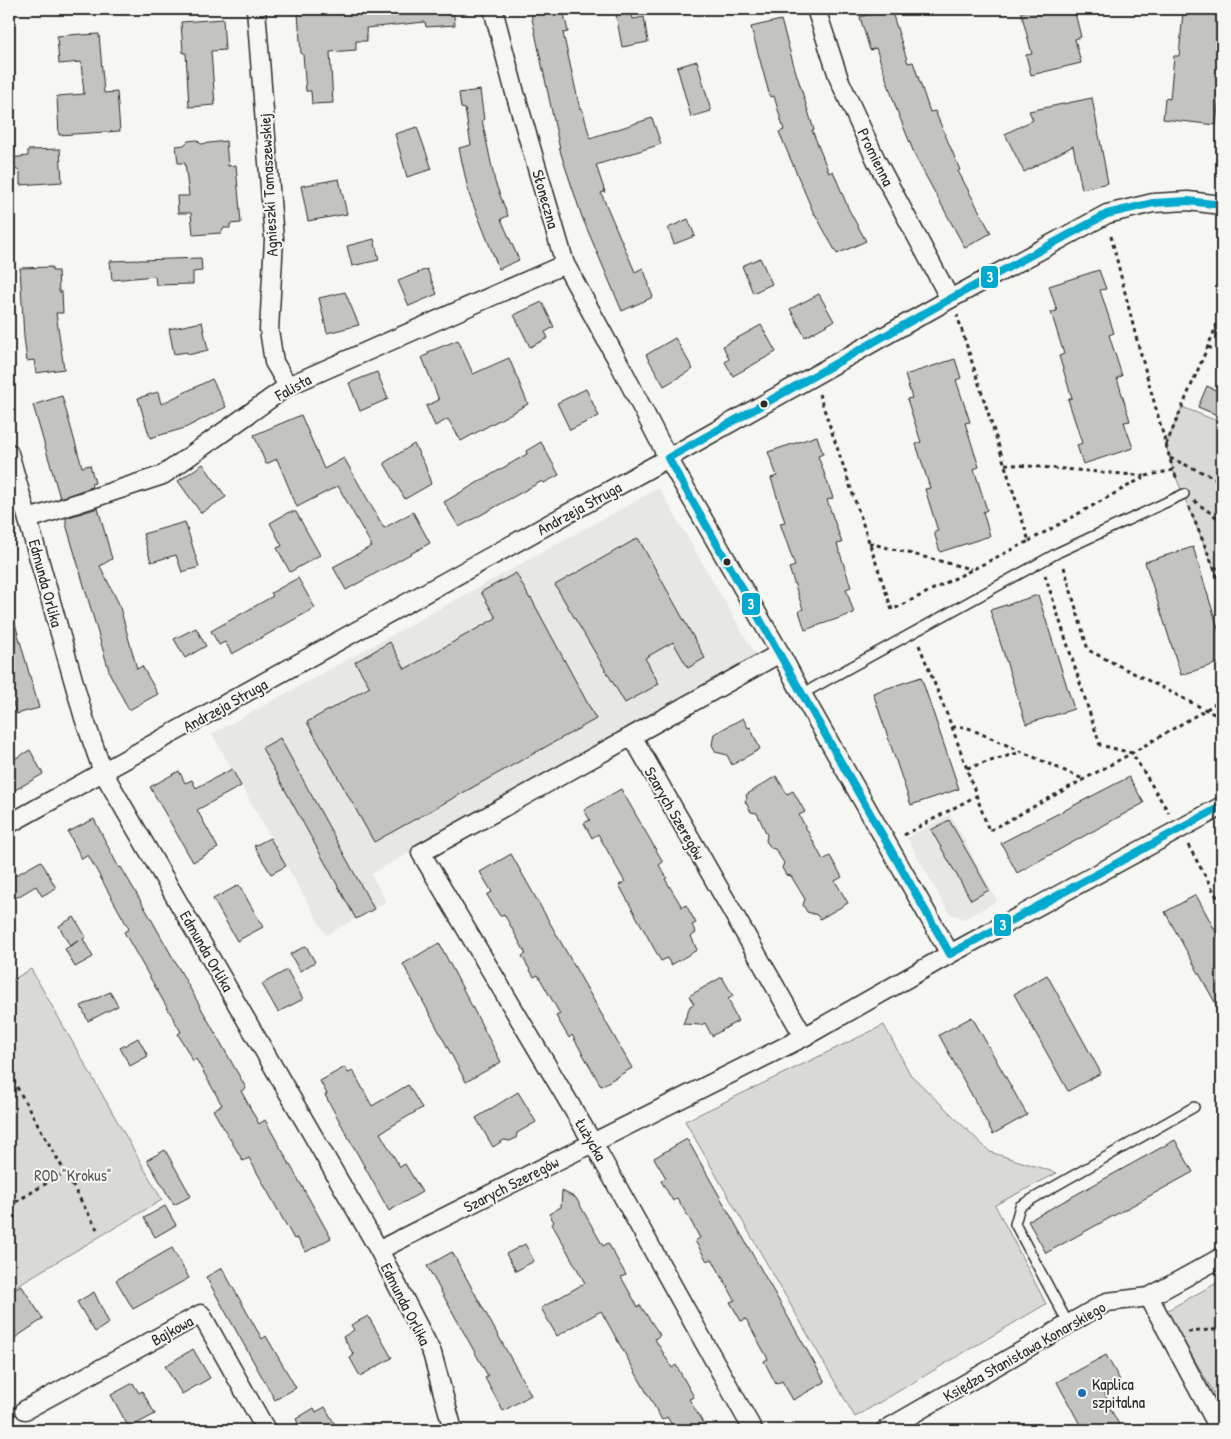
<svg xmlns="http://www.w3.org/2000/svg" width="1231" height="1439" font-family="'Patrick Hand',sans-serif">
  <rect width="100%" height="100%" fill="#f6f6f2"/>
  <filter id="ink" filterUnits="userSpaceOnUse"><feTurbulence type="fractalNoise" baseFrequency=".02" numOctaves="2"/><feDisplacementMap in="SourceGraphic" scale="10" xChannelSelector="R" yChannelSelector="G"/><feConvolveMatrix kernelMatrix="1 2 1 2 8 2 1 2 1" color-interpolation-filters="sRGB"/></filter>
  <g filter="url(#ink)">
    <path fill="#e7e7e3" d="M659,488L759,661L371,874L386,902L326,935L212,734Z
      M950,814L997,901L964,919L949,913L907,838Z"/>
    <path fill="#d9d9d5" stroke="#828280" d="M1182,407L1222,423V588L1173,470L1166,445Z
      M31,969L162,1200L9,1290V982Z
      M884,1025L910,1074L990,1152L1057,1173L995,1205L1046,1304L855,1417L685,1121Z
      M1222,1280V1407L1166,1311Z"/>
    <path fill="#c3c3c0" stroke="#2b2b2b" d="M361,9H453L455,25L426,27L425,22L366,28L367,41H356V50L330,52L333,103L312,104L311,91H306L303,54H301L298,13Z
      M530,9H563L568,32L563,33L580,109L582,108L590,138L652,118L661,144L596,165L605,192L601,193L635,272L643,268L649,284V287L653,297L622,311L582,217L561,154Z
      M615,9H631L633,19L644,17L648,42L622,47Z
      M886,9H891L908,63L913,62L930,112L935,111L960,170L958,171L991,233L965,248L916,158L896,108L876,48L870,50L860,17Z
      M1035,9H1074L1081,37L1075,39L1081,63L1031,75L1026,55L1032,54L1021,12Z
      M1189,9H1222V98L1219,97L1216,125L1163,119L1165,98L1170,99L1174,56H1179L1183,12H1189Z
      M223,19L225,50L211,51L215,105L189,107L186,53H183L181,22Z
      M781,20L794,66L814,130H812L829,173L833,171L849,210L866,241L837,254L815,214H814L779,132L784,130L774,96L770,97L751,27Z
      M82,34V35L99,34L104,93L117,92L120,131L59,135L57,96L84,94L81,62L59,64L57,36Z
      M697,61L711,111L691,117L677,67Z
      M480,90L484,120H482L495,182L508,216L501,219L519,260L499,269L469,194L459,148L471,145L465,109L461,108L459,93Z
      M1092,98L1108,183L1082,189L1073,146L1024,172L1005,134L1033,120L1029,111Z
      M417,127L432,169L407,177L395,134Z
      M197,140L201,144L226,141L228,166L236,165L241,223L230,224V228H224L221,233L193,235L191,213H178L177,196H189L185,163H178L176,146L184,145L188,141Z
      M60,149L62,182L20,185V172L9,164V158L28,156V150Z
      M339,179L347,214L308,221L301,186Z
      M688,219L695,236L674,244L668,228Z
      M374,239L379,260L352,266L347,246Z
      M201,258L202,271L193,272V284L156,285L155,276L112,280L110,261Z
      M760,258L772,284L753,293L742,266Z
      M52,267V271H58L59,292H62L63,313H56L64,369L36,373L34,360L27,361L24,337L20,268Z
      M427,269L437,294L409,306L398,281Z
      M1099,270L1106,289L1100,290L1114,333L1109,335L1122,376L1117,378L1130,421L1124,422L1133,448L1083,464L1077,445L1082,443L1068,399L1072,398L1059,356L1064,354L1051,312L1057,311L1049,286Z
      M345,292L359,325L327,333L319,298Z
      M819,294L834,321L805,337L790,309Z
      M542,302L554,327L545,332L548,338L530,347L514,315Z
      M202,322L208,350L188,355L187,352L174,354L169,329Z
      M761,325L776,352L733,376L725,362L729,359L723,346Z
      M675,338L693,369L664,386L646,355Z
      M458,340L473,374L509,358L528,404L461,441L448,419L435,426L426,406L439,400L422,357L429,354L428,352Z
      M955,359L961,378L956,380L970,422L965,423L979,467L974,469L987,510L983,512L990,536L940,552L934,532L938,531L925,489L930,488L916,444L921,442L907,399L912,398L905,375Z
      M377,372L388,399L360,411L349,383Z
      M212,379L226,407L185,428L150,438L138,398L158,392L161,404Z
      M1207,386L1222,393V417L1198,407Z
      M586,389L599,416L570,430L557,403Z
      M62,396L82,467L90,465L95,483L91,484L92,487L60,498L33,405Z
      M301,415L324,469L344,458L384,528L413,512L430,543L346,590L333,567L372,546L338,486L297,507L277,459L266,464L254,435Z
      M817,436L823,454L818,456L833,498L827,500L842,543L837,544L851,587L846,589L854,613L805,630L799,611L803,609L789,568L795,566L780,523L785,522L771,478L777,476L768,452Z
      M541,442L559,475L544,483L542,481L459,527L444,502L527,454L526,451Z
      M414,444L425,465L431,484L405,499L384,463Z
      M203,464L226,497L201,513L178,481Z
      M98,508L112,559L100,566L119,604L137,669L142,666L158,694L129,710L110,674L66,524V518Z
      M289,512H296L320,555L290,572L277,548L282,546L270,523Z
      M185,522L199,567L182,572L176,555L151,562L143,534Z
      M638,538L705,658L688,668L673,642L645,658L659,684L625,703L555,585Z
      M1193,547L1222,641V662L1181,675L1145,562Z
      M516,573L530,599L531,598L596,719L374,842L307,722L370,687L355,662L390,642L405,669L496,618L481,592Z
      M298,578L315,608L232,654L225,642L219,645L211,631L273,596L271,593Z
      M1038,595L1074,709L1026,724L990,610Z
      M14,620L39,708L16,714L13,703L9,704V621Z
      M196,628L206,646L185,658L174,639Z
      M921,677L959,789L911,805L873,693Z
      M743,718L748,728L750,727L760,749L732,765L727,755L716,752L712,745L714,734Z
      M280,738L374,909L356,919L262,748Z
      M30,750L43,774L15,790L9,779V762Z
      M232,769L241,786L197,810L218,848L193,862L150,787L179,771L185,783L192,780L196,788Z
      M776,776L787,794L793,791L805,812L799,815L823,860L830,856L842,877L835,881L848,903L820,919L817,915L807,912L803,905L805,899L791,876L786,875L782,868L784,863L775,849L771,848L766,841L767,835L757,813L751,812L745,801L747,798L746,795Z
      M1129,777L1144,803L1017,873L1001,843Z
      M621,789L663,862L659,865L667,878L665,879L682,907L686,905L696,923L692,925L696,933L691,936L697,950L671,965L667,958L661,961L619,885L625,882L598,834L592,838L584,823L590,820L584,810Z
      M94,819L119,868L121,867L150,917L246,1088L241,1091L259,1124L265,1120L331,1238L306,1252L297,1238L294,1239L249,1158L243,1161L213,1110L222,1105L196,1059L193,1061L178,1034L181,1032L124,932L129,929L88,855L82,859L68,832Z
      M949,820L989,890L971,900L931,830Z
      M270,838L286,866L271,874L254,846Z
      M511,854L632,1068L601,1086L572,1035L569,1038L556,1016L560,1014L538,975L534,977L522,956L526,954L504,914L500,916L487,895L492,892L480,872Z
      M41,861L56,888L42,896L36,886L9,902V879Z
      M239,885L263,927L237,941L213,899Z
      M1196,895L1222,943V1015L1165,912Z
      M74,917L86,937L83,939L93,957L75,967L65,949L78,941L70,946L59,926Z
      M439,943L501,1062L466,1082L403,964Z
      M306,946L315,962L300,971L290,954Z
      M287,970L303,999L278,1012L262,984Z
      M1047,975L1101,1073L1068,1091L1014,994Z
      M722,977L733,996L728,999L732,1006L731,1008L738,1021L712,1036L705,1023L701,1025L683,1024L690,1006L694,1004L689,996Z
      M110,992L118,1006L88,1021L81,1006Z
      M972,1017L1027,1115L993,1134L939,1035Z
      M138,1038L148,1056L130,1066L120,1048Z
      M345,1067L348,1073L353,1071L372,1106L408,1085L422,1108L380,1133L400,1167L405,1164L422,1192L389,1211L325,1095L327,1094L320,1081Z
      M518,1092L536,1122L517,1133L516,1138L510,1141L504,1140L493,1147L476,1118Z
      M687,1139L825,1382L793,1400L782,1381L776,1384L764,1361L768,1359L746,1319L741,1321L730,1302L735,1300L712,1259L707,1261L695,1241L700,1238L689,1218L677,1198L673,1201L661,1181L666,1178L654,1158Z
      M1175,1140L1193,1172L1046,1253L1028,1221Z
      M165,1150L191,1196L174,1205L147,1160Z
      M562,1191L576,1198L603,1246L608,1243L626,1275L621,1277L638,1307L640,1305L660,1335L655,1339L672,1368L676,1365L694,1397L689,1399L707,1430H675L667,1417L662,1420L601,1311L557,1336L541,1308L585,1283L552,1224L554,1222L549,1214L561,1207Z
      M165,1206L176,1225L155,1237L144,1218Z
      M525,1244L534,1261L516,1271L506,1254Z
      M172,1248L189,1278L133,1309L116,1280Z
      M452,1252L531,1395L503,1411L485,1378L488,1376L427,1266Z
      M222,1268L262,1339L266,1336L296,1388L275,1400L206,1277Z
      M21,1285L43,1319L9,1342V1292Z
      M94,1292L109,1323L95,1332L77,1302Z
      M368,1316L392,1358L360,1376L350,1358L354,1355L343,1337L354,1330L351,1325Z
      M193,1349L210,1378L182,1394L165,1366Z
      M1106,1355L1120,1380L1103,1389L1107,1398L1105,1399L1122,1430H1083L1057,1382Z
      M133,1383L139,1393L142,1391L155,1414L129,1428L111,1395Z
      M325,1407L338,1430H287L298,1423L296,1419L314,1408L316,1412Z"/>
    <g fill="none" stroke-linecap="round" stroke-linejoin="round">
      <g stroke="#2b2b2b" stroke-width="12">
        <path id="lane" d="M802,694L1059,552L1184,494
          M1069,1325L1015,1224L1020,1206L1194,1107"/>
      </g>
      <g stroke="#2b2b2b" stroke-width="21">
        <path id="street" d="M256,9L274,239L269,330L274,362L288,386
          M493,9L515,93L565,264L620,365L668,458L780,653L802,694L950,954
          M816,9L839,79L876,160L950,299
          M9,453L84,718L103,772L379,1250L432,1353L453,1430
          M29,519L163,475L288,386L565,264
          M780,653L632,736L804,1037
          M632,736L421,853L593,1143L753,1430
          M9,824L668,458L950,299L1107,214L1153,203L1188,201L1222,205
          M379,1250L804,1037L950,954L1222,806
          M1149,1297L1220,1430
          M25,1410L201,1314L266,1430
          M885,1430L1107,1302L1149,1297L1222,1257"/>
      </g>
      <path stroke="#2b2b2b" stroke-width="3" stroke-dasharray="4 4" stroke-linecap="butt" d="M1111,236L1135,333L1173,470
        M1208,347L1222,352
        M819,394L892,610L1029,541L957,315
        M1166,445L1222,313
        M1170,458L1222,481
        M1005,464L1146,476L1029,541
        M1146,476L1173,470L1178,481
        M1194,501L1222,521
        M1189,507L1222,588
        M869,543L971,569
        M1064,567L1088,650L1222,718
        M1214,569L1222,565
        M1045,575L1100,745L1132,753L1169,813
        M919,645L952,727L989,831L1132,753L1222,700
        M952,727H966L1083,779
        M967,768L1021,752
        M904,835L976,796
        M1188,845L1222,906
        M9,1073L97,1229
        M9,1206L65,1172
        M1188,1332L1222,1329"/>
      <use href="#lane" stroke="#f6f6f2" stroke-width="9"/>
      <use href="#street" stroke="#f6f6f2" stroke-width="18"/>
      <g stroke="#f6f6f2" stroke-width="11">
        <path id="bus-1" d="M1222,205L1188,201L1153,203L1107,214L950,299L668,458L950,954L1222,806"/>
      </g>
      <use href="#bus-1" stroke="#00a9ce" stroke-width="8"/>
    </g>
  </g>
  <g fill="#2b2b2b" stroke="#f6f6f2" stroke-width="2">
    <circle cx="764" cy="404" r="4.5"/>
    <circle cx="727" cy="562" r="4.5"/>
  </g>
  <circle fill="#1f6fb2" stroke="#f6f6f2" stroke-width="2" cx="1082" cy="1393" r="5"/>
  <g text-anchor="middle" stroke-width="4" stroke-linejoin="round" paint-order="stroke">
    <g font-size="16" fill="#2b2b2b" stroke="#f6f6f2">
      <text transform="translate(876 157) rotate(64)" y="6">Promienna</text>
      <text transform="translate(268 185) rotate(-93)" y="6">Agnieszki Tomaszewskiej</text>
      <text transform="translate(546 199) rotate(74)" y="6">Słoneczna</text>
      <text transform="translate(293 387) rotate(-29)" y="6">Falista</text>
      <text transform="translate(579 508) rotate(-29)" y="6">Andrzeja Struga</text>
      <text transform="translate(46 583) rotate(75)" y="6">Edmunda Orlika</text>
      <text transform="translate(225 705) rotate(-29)" y="6">Andrzeja Struga</text>
      <text transform="translate(675 813) rotate(60)" y="6">Szarych Szeregów</text>
      <text transform="translate(207 951) rotate(60)" y="6">Edmunda Orlika</text>
      <text transform="translate(591 1139) rotate(60)" y="6">Łużycka</text>
      <text transform="translate(511 1184) rotate(-27)" y="6">Szarych Szeregów</text>
      <text transform="translate(406 1304) rotate(63)" y="6">Edmunda Orlika</text>
      <text transform="translate(172 1330) rotate(-29)" y="6">Bajkowa</text>
      <text transform="translate(1024 1351) rotate(-30)" y="6">Księdza Stanisława Konarskiego</text>
    </g>
    <g font-size="16" fill="#565656" stroke="#f6f6f2">
      <text x="73" y="1181">ROD "Krokus"</text>
    </g>
    <g font-size="16" fill="#2b2b2b" stroke="#f6f6f2" text-anchor="start">
      <text x="1092" y="1390">Kaplica<tspan x="1092" dy="18">szpitalna</tspan></text>
    </g>
  </g>
  <g stroke="#f6f6f2" stroke-width="2">
    <rect x="980" y="265" width="19" height="24" rx="5" fill="#00a9ce"/>
    <rect x="741" y="592" width="20" height="24" rx="5" fill="#00a9ce"/>
    <rect x="993" y="913" width="19" height="24" rx="5" fill="#00a9ce"/>
  </g>
  <g font-size="14" text-anchor="middle" font-weight="bold" fill="#fff">
    <text x="990" y="282">3</text>
    <text x="751" y="609">3</text>
    <text x="1003" y="930">3</text>
  </g>
  <rect width="1231" height="1439" fill="none" stroke="#f6f6f2" stroke-width="30"/>
  <rect x="15" y="15" width="1201" height="1409" fill="none" stroke="#2b2b2b" stroke-width="2" filter="url(#ink)"/>
</svg>
